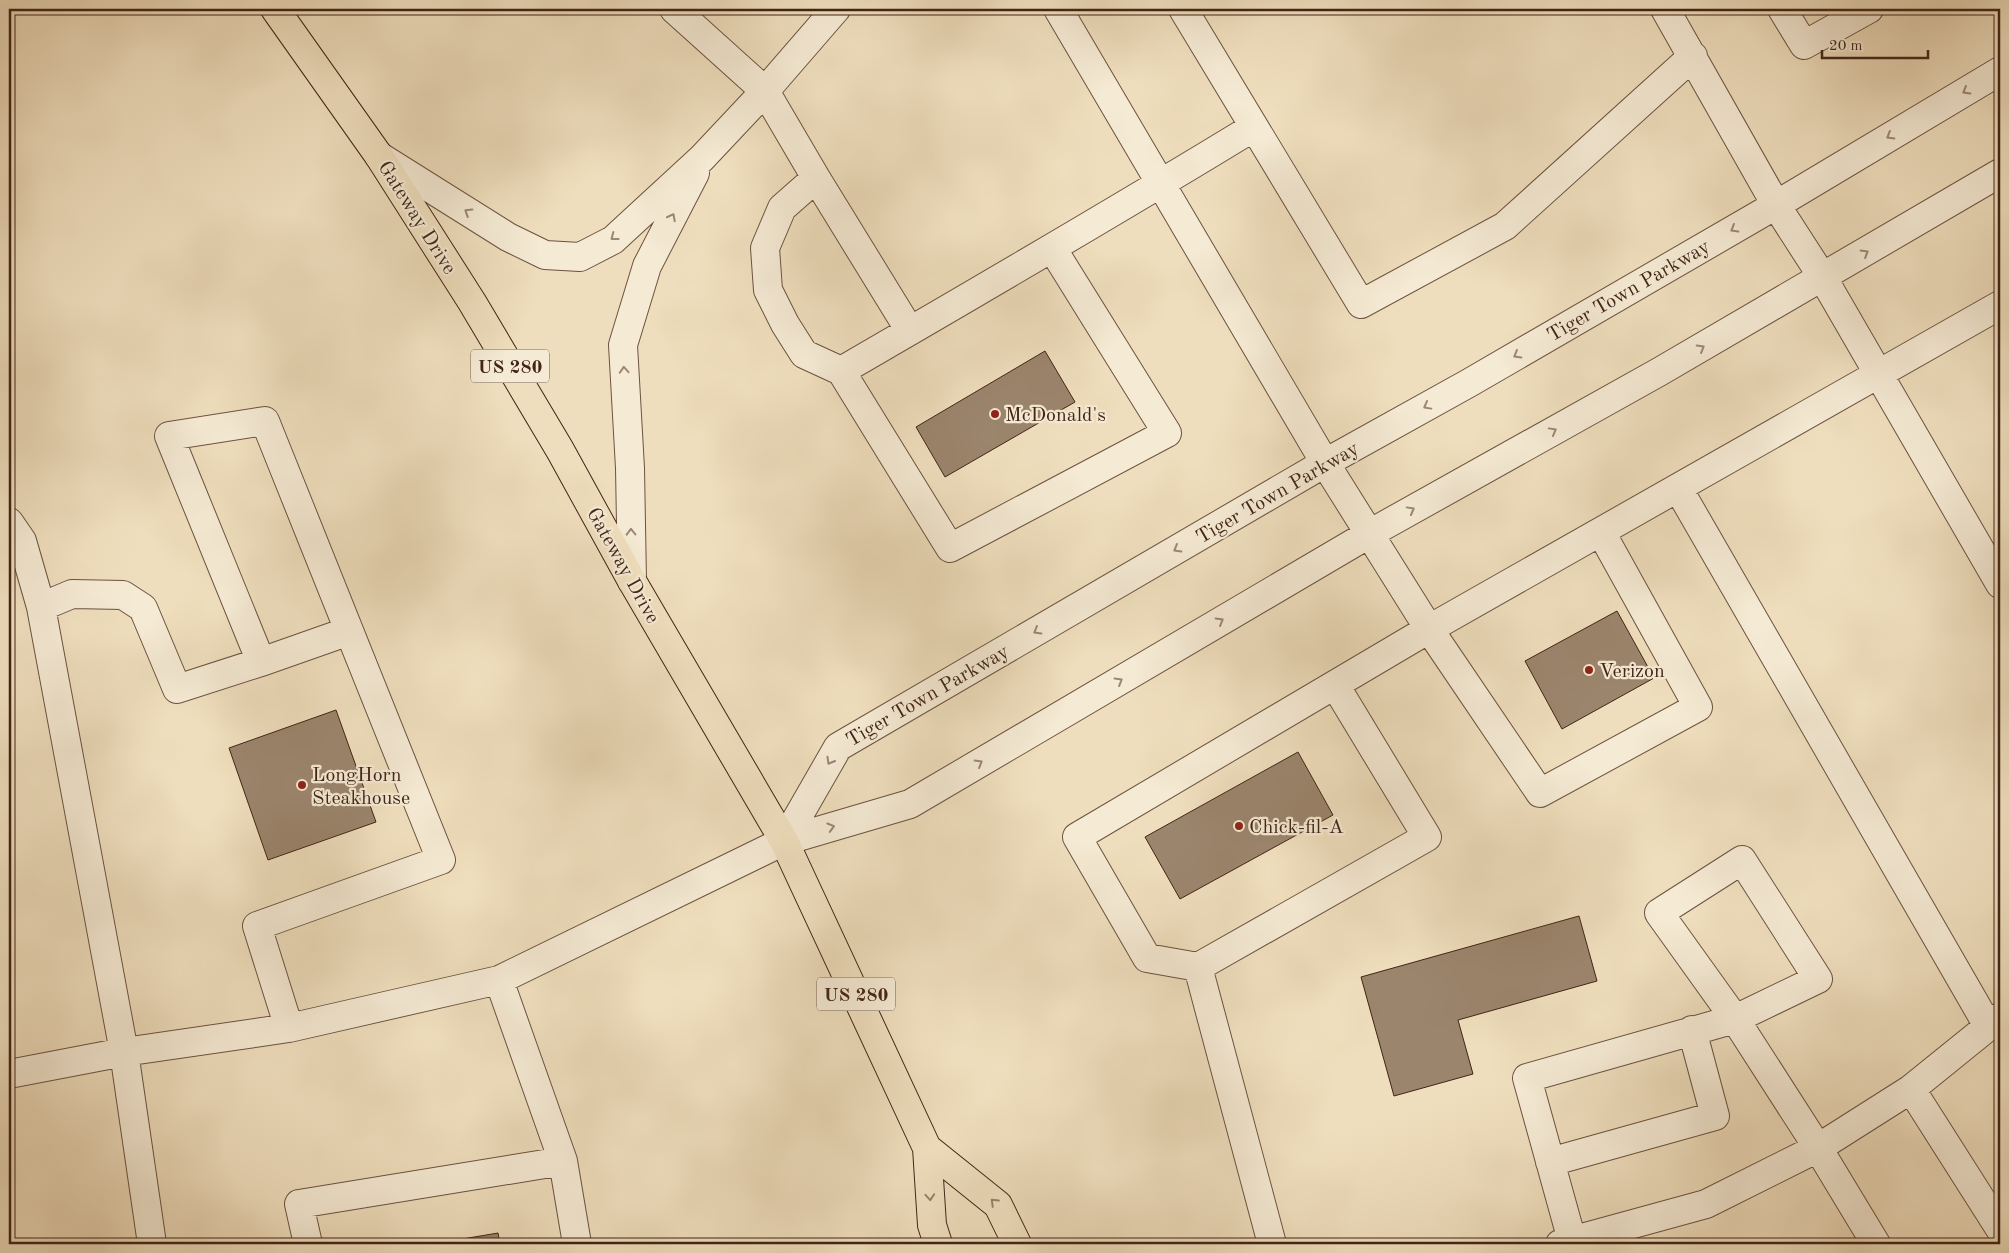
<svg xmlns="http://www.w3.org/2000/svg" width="2009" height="1253" font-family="'Old Standard TT',serif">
  <rect width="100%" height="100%" fill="#efdebd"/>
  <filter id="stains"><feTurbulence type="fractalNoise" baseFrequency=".004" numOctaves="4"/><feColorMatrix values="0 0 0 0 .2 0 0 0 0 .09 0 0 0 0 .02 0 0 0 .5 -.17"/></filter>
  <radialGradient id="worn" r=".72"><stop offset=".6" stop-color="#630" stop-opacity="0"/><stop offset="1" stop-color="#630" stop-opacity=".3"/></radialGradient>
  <path fill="#9b856d" stroke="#412417" d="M1045,351L1075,402L945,477L916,427Z
    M1617,611L1654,678L1562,729L1525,661Z
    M336,710L376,822L268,860L229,748Z
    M1298,752L1333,815L1180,899L1145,837Z
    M1579,916L1597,981L1458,1020L1473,1074L1394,1096L1361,977Z
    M498,1233L500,1244H433Z"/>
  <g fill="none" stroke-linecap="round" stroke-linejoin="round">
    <g stroke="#6c5240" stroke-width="30">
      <path id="minor" d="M674,9L765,91L836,9
        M1058,9L1325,463L1429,629L2000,305
        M1183,9L1361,304L1505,226L1693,56
        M1665,9L1776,205L1823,278L2000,584
        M1782,9L1804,45L1869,9
        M379,156L508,237L545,255L580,257L613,240L702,158L765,91L816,178L782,208L765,248L768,290L785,324L804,354L841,371
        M816,178L910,331
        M1052,248L1167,433L950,548L841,371C979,291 1118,210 1254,127
        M1678,488L1988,1026
        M9,522L22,541L41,607L124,1052L289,1028L499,980L784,841L910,804L1369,534L1659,372L2000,173
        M632,581L630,468L623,345L647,266L695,173
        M41,607L72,594L123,595L143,608L177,689L261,662
        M1335,685L1427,837L1198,967L1147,958L1077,837L1429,629L1540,793L1698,707L1601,532
        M784,841L838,747L1325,463L1469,383L1776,205L2000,71
        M1742,860L1818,979L1735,1019L1659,913Z
        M1198,967L1272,1244
        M499,980L563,1161L577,1244
        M289,1028L257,926L441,860L265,421L169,436L261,662L349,631
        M9,1074L124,1052L152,1244
        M1911,1089L2000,1229
        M1550,1162L1715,1116L1692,1030
        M308,1244L299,1204L563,1161
        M1560,1244L1706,1204L1818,1148L1911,1089L2000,1017
        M1573,1244L1527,1078L1735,1019L1818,1148L1876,1244"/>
    </g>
    <g stroke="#412417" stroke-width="30">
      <path id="highway" d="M275,9L379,156L472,302L560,450L632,581L784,841L927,1148L932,1225L938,1244
        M927,1148L998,1205L1017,1244"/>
    </g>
    <use href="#minor" stroke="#f5ead4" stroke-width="28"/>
    <use href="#highway" stroke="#efdebd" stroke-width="28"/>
  </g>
  <defs><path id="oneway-chevron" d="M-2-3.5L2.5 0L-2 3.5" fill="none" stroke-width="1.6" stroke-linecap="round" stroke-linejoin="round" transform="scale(1.25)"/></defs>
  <g stroke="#9b8776">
    <use href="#oneway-chevron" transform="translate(1966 91) rotate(150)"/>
    <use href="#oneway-chevron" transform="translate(1890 136) rotate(149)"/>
    <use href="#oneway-chevron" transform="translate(468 212) rotate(-148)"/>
    <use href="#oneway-chevron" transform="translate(672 217) rotate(-63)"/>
    <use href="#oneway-chevron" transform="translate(1734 229) rotate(150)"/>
    <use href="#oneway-chevron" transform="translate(614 237) rotate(143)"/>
    <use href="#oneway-chevron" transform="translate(1865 253) rotate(-31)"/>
    <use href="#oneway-chevron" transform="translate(1701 348) rotate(-30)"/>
    <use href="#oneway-chevron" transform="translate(1517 355) rotate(150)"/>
    <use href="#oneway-chevron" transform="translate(624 370) rotate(-94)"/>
    <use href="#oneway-chevron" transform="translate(1427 406) rotate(151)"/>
    <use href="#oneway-chevron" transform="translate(1553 431) rotate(-29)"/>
    <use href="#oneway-chevron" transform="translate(1411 510) rotate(-29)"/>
    <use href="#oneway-chevron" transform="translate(631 532) rotate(-91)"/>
    <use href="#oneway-chevron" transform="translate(1177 549) rotate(150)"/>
    <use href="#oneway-chevron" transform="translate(1220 621) rotate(-30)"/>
    <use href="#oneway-chevron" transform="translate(1037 631) rotate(150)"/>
    <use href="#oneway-chevron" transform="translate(1119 681) rotate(-31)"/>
    <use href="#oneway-chevron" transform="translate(830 761) rotate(120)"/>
    <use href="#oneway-chevron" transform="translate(979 763) rotate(-31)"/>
    <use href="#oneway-chevron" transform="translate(831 827) rotate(-16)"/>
  </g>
  <g stroke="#98816a">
    <use href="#oneway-chevron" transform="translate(930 1197) rotate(86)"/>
    <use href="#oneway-chevron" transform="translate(994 1202) rotate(-136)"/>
  </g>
  <g fill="#8f2418" stroke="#f5ead4" stroke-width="2">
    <circle cx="995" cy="414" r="5"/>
    <circle cx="1589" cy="670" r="5"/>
    <circle cx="302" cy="785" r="5"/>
    <circle cx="1239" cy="826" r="5"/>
  </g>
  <g text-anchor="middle" stroke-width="4.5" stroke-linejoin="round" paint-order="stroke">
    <g fill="#f5ead4" stroke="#775f50" stroke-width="1">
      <rect x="471" y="349.5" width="78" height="33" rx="4"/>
      <rect x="817" y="977.5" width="78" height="33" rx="4"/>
    </g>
    <g font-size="19" font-weight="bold" fill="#412417">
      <text x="510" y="373">US 280</text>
      <text x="856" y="1001">US 280</text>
    </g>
    <g font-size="20" fill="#412417" stroke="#f5ead4">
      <text transform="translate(418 217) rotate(58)" y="7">Gateway Drive</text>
      <text transform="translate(1628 290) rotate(-30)" y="7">Tiger Town Parkway</text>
      <text transform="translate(1277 492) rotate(-30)" y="7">Tiger Town Parkway</text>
      <text transform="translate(624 565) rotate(61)" y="7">Gateway Drive</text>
      <text transform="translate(927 695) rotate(-30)" y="7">Tiger Town Parkway</text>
    </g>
    <g font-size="20" fill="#412417" stroke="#f5ead4" text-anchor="start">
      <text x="1005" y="421">McDonald's</text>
      <text x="1599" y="677">Verizon</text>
      <text x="312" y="781">LongHorn<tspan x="312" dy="23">Steakhouse</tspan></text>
      <text x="1249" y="833">Chick-fil-A</text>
    </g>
  </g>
  <rect width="2009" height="1253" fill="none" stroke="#efdebd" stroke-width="30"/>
  <rect x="10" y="10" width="1989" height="1233" fill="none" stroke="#412417" stroke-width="2.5"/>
  <rect x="15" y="15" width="1979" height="1223" fill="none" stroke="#412417"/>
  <path d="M1822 50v8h106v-8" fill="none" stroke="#412417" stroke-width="2.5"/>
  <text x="1829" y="50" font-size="15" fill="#412417" stroke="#f5ead4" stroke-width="4" paint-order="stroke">20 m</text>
  <rect width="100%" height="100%" filter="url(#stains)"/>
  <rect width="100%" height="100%" fill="url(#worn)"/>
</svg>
